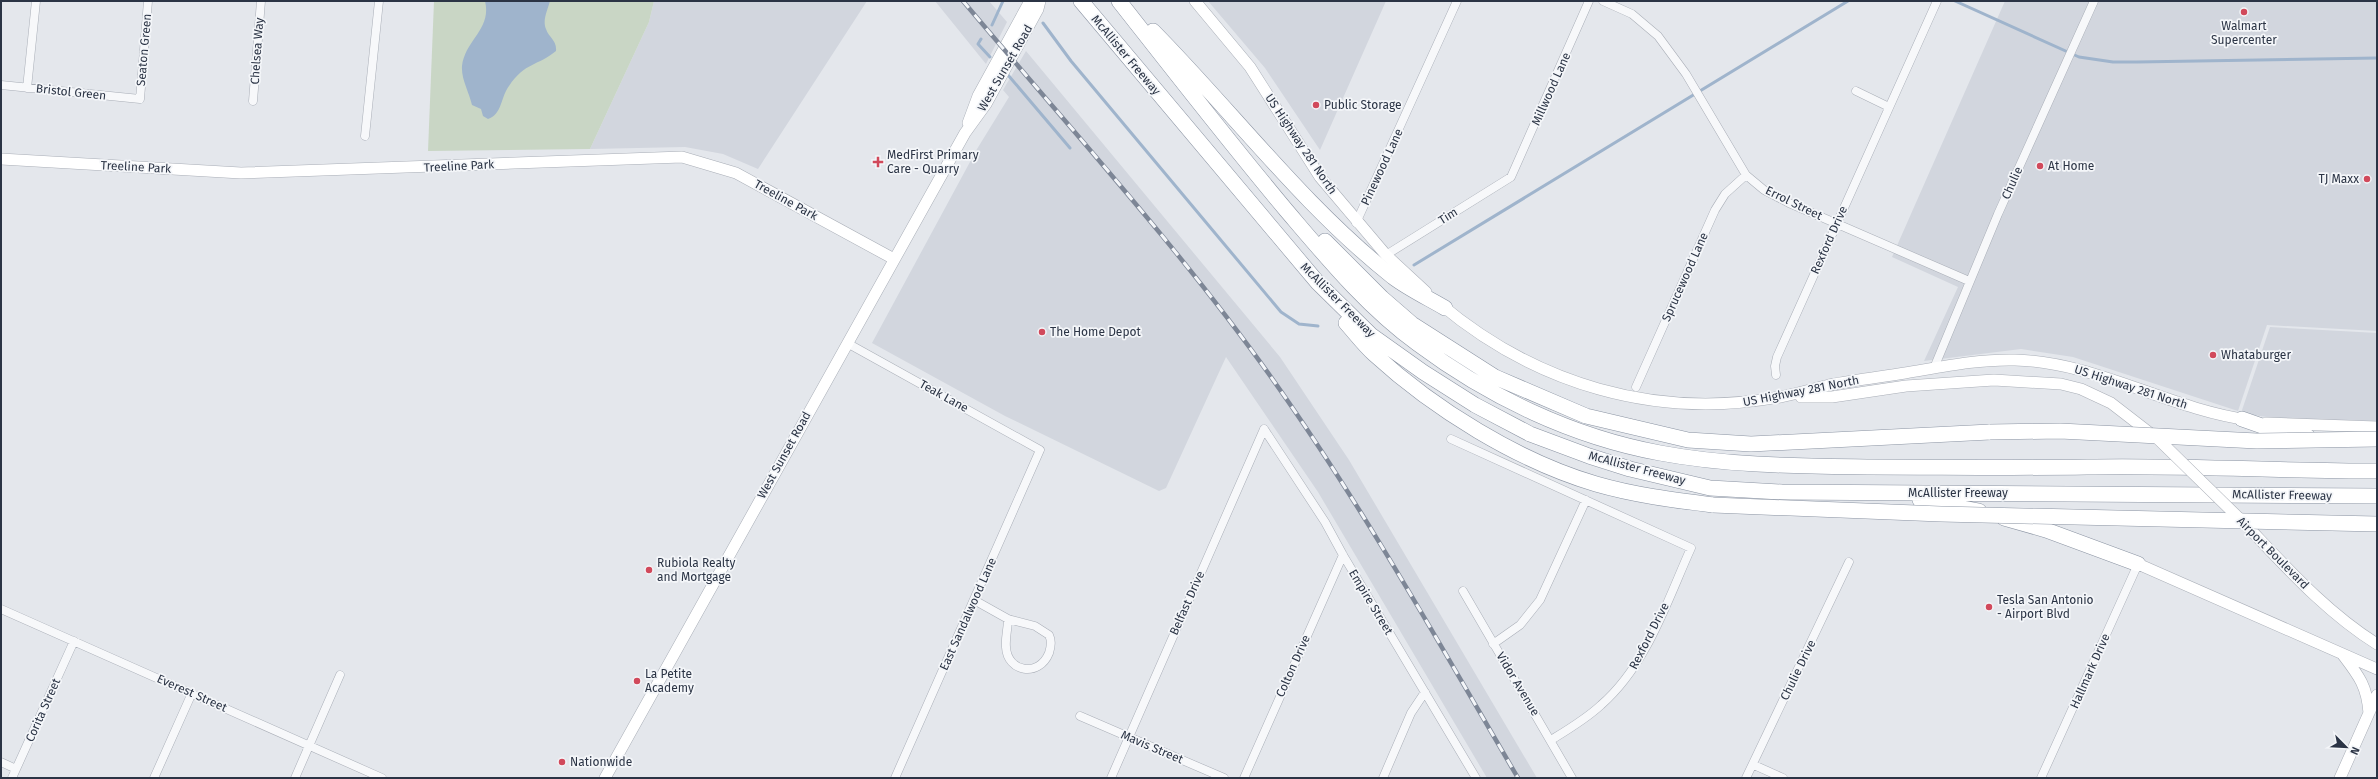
<svg xmlns="http://www.w3.org/2000/svg" width="2378" height="779" font-family="'Fira Sans',sans-serif">
  <rect width="100%" height="100%" fill="#e4e7ec"/>
  <path fill="#d2d6de" d="M654,1H867L758,169L723,154L685,147L590,149L649,22Z
    M935,1H989L1007,22L986,64Z
    M1208,1H1386L1320,150L1265,68Z
    M2005,1H2377V331L2267,325L2238,411L2073,357L2021,349L1924,361L1958,287L1892,257Z
    M1026,51L1280,357L1349,460L1537,778H1487L1318,492L1226,357L1166,488L1159,491L1005,416L872,343L977,149L1009,97L1003,90Z
    M2270,327L2377,333V421L2279,419L2241,413Z"/>
  <path fill="#c9d6c5" d="M434,1H654L649,22L590,149L428,151Z"/>
  <path fill="#9fb4cc" d="M485,1H550C548,9 542,20 546,29C549,38 557,40 556,51C538,66 525,62 509,86C501,96 502,115 488,119L483,116L481,109L472,105C469,92 461,79 462,66C465,40 492,29 485,1Z"/>
  <g fill="none" stroke-linecap="round" stroke-linejoin="round">
    <path stroke="#9fb4cc" stroke-width="3" d="M1955,1L2079,57L2113,62H2137L2377,58
      M1043,23L1071,61L1281,312L1299,324L1318,326
      M992,25L1003,1
      M981,39L978,44L990,57
      M1008,75L1070,148
      M1414,265L1848,1"/>
    <g stroke="#a9aeb7" stroke-width="9">
      <path id="street" d="M1603,1L1632,14L1658,36L1686,74L1746,175L1764,190L1789,203L1969,281
        M1,85L140,99L148,1
        M27,88L36,1
        M1856,91L1889,107
        M253,101L261,1
        M365,136L379,1
        M1356,223L1457,1
        M1386,255L1511,177L1589,1
        M847,343L1040,450L895,778
        M1934,368L1998,214L2094,1
        M1776,375L1775,366L1777,357L1937,1
        M1636,387L1715,210L1725,194L1746,175
        M1264,429L1325,522L1343,555L1476,778
        M1451,439L1691,548C1667,601 1647,665 1601,705C1586,719 1569,729 1551,740
        M1463,591L1572,778
        M974,600L1008,619L1035,626L1049,635C1052,641 1051,647 1049,653C1039,678 1007,672 1006,647C1005,638 1008,628 1008,619
        M1,609L382,778
        M1493,644L1520,625L1540,600L1586,500
        M1080,716L1224,778
        M1,762L16,769
        M1754,765L1783,778
        M12,778L74,641
        M154,778L192,693
        M295,778L340,675
        M1111,778L1264,429
        M1244,778L1343,555
        M1383,778L1411,713L1425,692
        M1746,778L1849,562
        M2041,778L2138,564"/>
    </g>
    <g stroke="#a9aeb7" stroke-width="12">
      <path id="secondary" d="M1195,1L1250,67L1320,177L1386,255L1426,292
        M968,123L978,96L1030,1
        M1,159L241,173L682,157L736,173L894,259
        M1439,303C1535,384 1655,420 1780,397C1796,394 1813,389 1829,385C1854,380 1880,377 1905,373C1941,367 1978,359 2015,360C2096,362 2169,409 2249,420
        M1801,397H1832L1906,386L1994,380L2061,384L2081,389L2111,403L2155,437
        M2266,423L2377,427
        M2247,526C2287,568 2327,613 2377,644
        M2138,564L2377,669
        M2343,655C2359,676 2367,686 2369,713
        M605,778L965,133L986,104L1038,9L1040,1
        M2340,778L2377,695"/>
    </g>
    <g stroke="#8b94a3" stroke-width="16">
      <path id="highway" d="M1081,1L1318,283L1371,335L1423,372L1475,405L1530,434L1589,456L1630,469L1710,488L1782,492L2377,496
        M1119,1C1174,71 1229,142 1286,210C1327,258 1367,307 1418,344C1489,397 1573,437 1660,453C1729,466 1800,466 1870,467C1942,467 2015,468 2087,467C2184,465 2280,471 2377,471
        M1153,31C1233,112 1303,206 1393,277C1409,289 1428,298 1445,308
        M1325,241L1382,298L1412,324L1495,377L1586,416L1688,440L1751,444L1990,432
        M1346,323C1355,333 1364,345 1374,354C1434,409 1518,461 1596,484C1634,495 1673,500 1713,505
        M2242,419L2282,433L2307,436
        M1920,500L1979,511
        M2004,518L2046,530L2138,564"/>
    </g>
    <use href="#street" stroke="#f7f8fa" stroke-width="8"/>
    <use href="#secondary" stroke="#fff" stroke-width="11"/>
    <use href="#highway" stroke="#fff" stroke-width="15"/>
    <g stroke="#7d8696" stroke-width="4.5">
      <path id="rail" d="M963,1C1067,125 1177,245 1271,377C1362,505 1439,643 1518,778"/>
    </g>
    <use href="#rail" stroke="#f4f6f9" stroke-width="3" stroke-dasharray="9" stroke-linecap="butt"/>
    <g stroke="#a9aeb7" stroke-width="12" stroke-linecap="butt">
      <path id="secondary-bridge" d="M2158,439L2245,524"/>
    </g>
    <g stroke="#8b94a3" stroke-width="16" stroke-linecap="butt">
      <path id="highway-bridge" d="M1990,432L2060,431L2257,441L2377,439
        M1713,505L1941,514L2377,524"/>
    </g>
    <use href="#secondary-bridge" stroke="#fff" stroke-width="11"/>
    <use href="#highway-bridge" stroke="#fff" stroke-width="15"/>
  </g>
  <g fill="#d1495b" stroke="#f4f6f9" stroke-width="1.5">
    <circle cx="2244" cy="12" r="4"/>
    <circle cx="1316" cy="105" r="4"/>
    <path d="M876 156h4v4h4v4h-4v4h-4v-4h-4v-4h4z"/>
    <circle cx="2040" cy="166" r="4"/>
    <circle cx="2367" cy="179" r="4"/>
    <circle cx="1042" cy="332" r="4"/>
    <circle cx="2213" cy="355" r="4"/>
    <circle cx="649" cy="570" r="4"/>
    <circle cx="1989" cy="607" r="4"/>
    <circle cx="637" cy="681" r="4"/>
    <circle cx="562" cy="762" r="4"/>
  </g>
  <g text-anchor="middle" stroke-width="3.5" stroke-linejoin="round" paint-order="stroke">
    <g font-size="12" fill="#2b3445" stroke="#f4f6f9" text-anchor="start">
      <text x="2244" y="30" text-anchor="middle">Walmart<tspan x="2244" dy="14">Supercenter</tspan></text>
      <text x="1324" y="109">Public Storage</text>
      <text x="887" y="159">MedFirst Primary<tspan x="887" dy="14">Care - Quarry</tspan></text>
      <text x="2048" y="170">At Home</text>
      <text x="2359" y="183" text-anchor="end">TJ Maxx</text>
      <text x="1050" y="336">The Home Depot</text>
      <text x="2221" y="359">Whataburger</text>
      <text x="657" y="567">Rubiola Realty<tspan x="657" dy="14">and Mortgage</tspan></text>
      <text x="1997" y="604">Tesla San Antonio<tspan x="1997" dy="14">- Airport Blvd</tspan></text>
      <text x="645" y="678">La Petite<tspan x="645" dy="14">Academy</tspan></text>
      <text x="570" y="766">Nationwide</text>
    </g>
    <g font-size="12" fill="#2b3445" stroke="#f4f6f9">
      <text transform="translate(144 50) rotate(-85)" y="4">Seaton Green</text>
      <text transform="translate(257 51) rotate(-86)" y="4">Chelsea Way</text>
      <text transform="translate(1126 55) rotate(50)" y="4">McAllister Freeway</text>
      <text transform="translate(1005 68) rotate(-60)" y="4">West Sunset Road</text>
      <text transform="translate(1551 89) rotate(-66)" y="4">Millwood Lane</text>
      <text transform="translate(71 92) rotate(6)" y="4">Bristol Green</text>
      <text transform="translate(1301 144) rotate(56)" y="4">US Highway 281 North</text>
      <text transform="translate(459 166) rotate(-3)" y="4">Treeline Park</text>
      <text transform="translate(136 167) rotate(3)" y="4">Treeline Park</text>
      <text transform="translate(1382 167) rotate(-65)" y="4">Pinewood Lane</text>
      <text transform="translate(2012 183) rotate(-66)" y="4">Chulie</text>
      <text transform="translate(786 200) rotate(29)" y="4">Treeline Park</text>
      <text transform="translate(1794 203) rotate(26)" y="4">Errol Street</text>
      <text transform="translate(1448 216) rotate(-32)" y="4">Tim</text>
      <text transform="translate(1829 240) rotate(-66)" y="4">Rexford Drive</text>
      <text transform="translate(1685 277) rotate(-66)" y="4">Sprucewood Lane</text>
      <text transform="translate(1338 300) rotate(45)" y="4">McAllister Freeway</text>
      <text transform="translate(2131 387) rotate(18)" y="4">US Highway 281 North</text>
      <text transform="translate(1801 391) rotate(-11)" y="4">US Highway 281 North</text>
      <text transform="translate(944 396) rotate(29)" y="4">Teak Lane</text>
      <text transform="translate(784 455) rotate(-61)" y="4">West Sunset Road</text>
      <text transform="translate(1637 468) rotate(15)" y="4">McAllister Freeway</text>
      <text x="1958" y="497">McAllister Freeway</text>
      <text transform="translate(2282 495) rotate(1)" y="4">McAllister Freeway</text>
      <text transform="translate(2273 553) rotate(45)" y="4">Airport Boulevard</text>
      <text transform="translate(1371 602) rotate(59)" y="4">Empire Street</text>
      <text transform="translate(1187 603) rotate(-66)" y="4">Belfast Drive</text>
      <text transform="translate(968 614) rotate(-66)" y="4">East Sandalwood Lane</text>
      <text transform="translate(1649 636) rotate(-63)" y="4">Rexford Drive</text>
      <text transform="translate(1293 666) rotate(-66)" y="4">Colton Drive</text>
      <text transform="translate(1798 670) rotate(-64)" y="4">Chulie Drive</text>
      <text transform="translate(2090 671) rotate(-66)" y="4">Hallmark Drive</text>
      <text transform="translate(1518 684) rotate(59)" y="4">Vidor Avenue</text>
      <text transform="translate(192 693) rotate(24)" y="4">Everest Street</text>
      <text transform="translate(43 710) rotate(-66)" y="4">Corita Street</text>
      <text transform="translate(1152 747) rotate(23)" y="4">Mavis Street</text>
    </g>
  </g>
  <rect width="2378" height="779" fill="none" stroke="#2b3445" stroke-width="4"/>
  <g transform="translate(2346 747) rotate(114)" stroke="#f4f6f9" stroke-width="3" paint-order="stroke">
  <path d="M0-3L7 15L0 10L-7 15Z" fill="#2b3445"/>
  <text y="-6" font-size="11" font-weight="bold" text-anchor="middle" fill="#2b3445">N</text>
  </g>
</svg>
